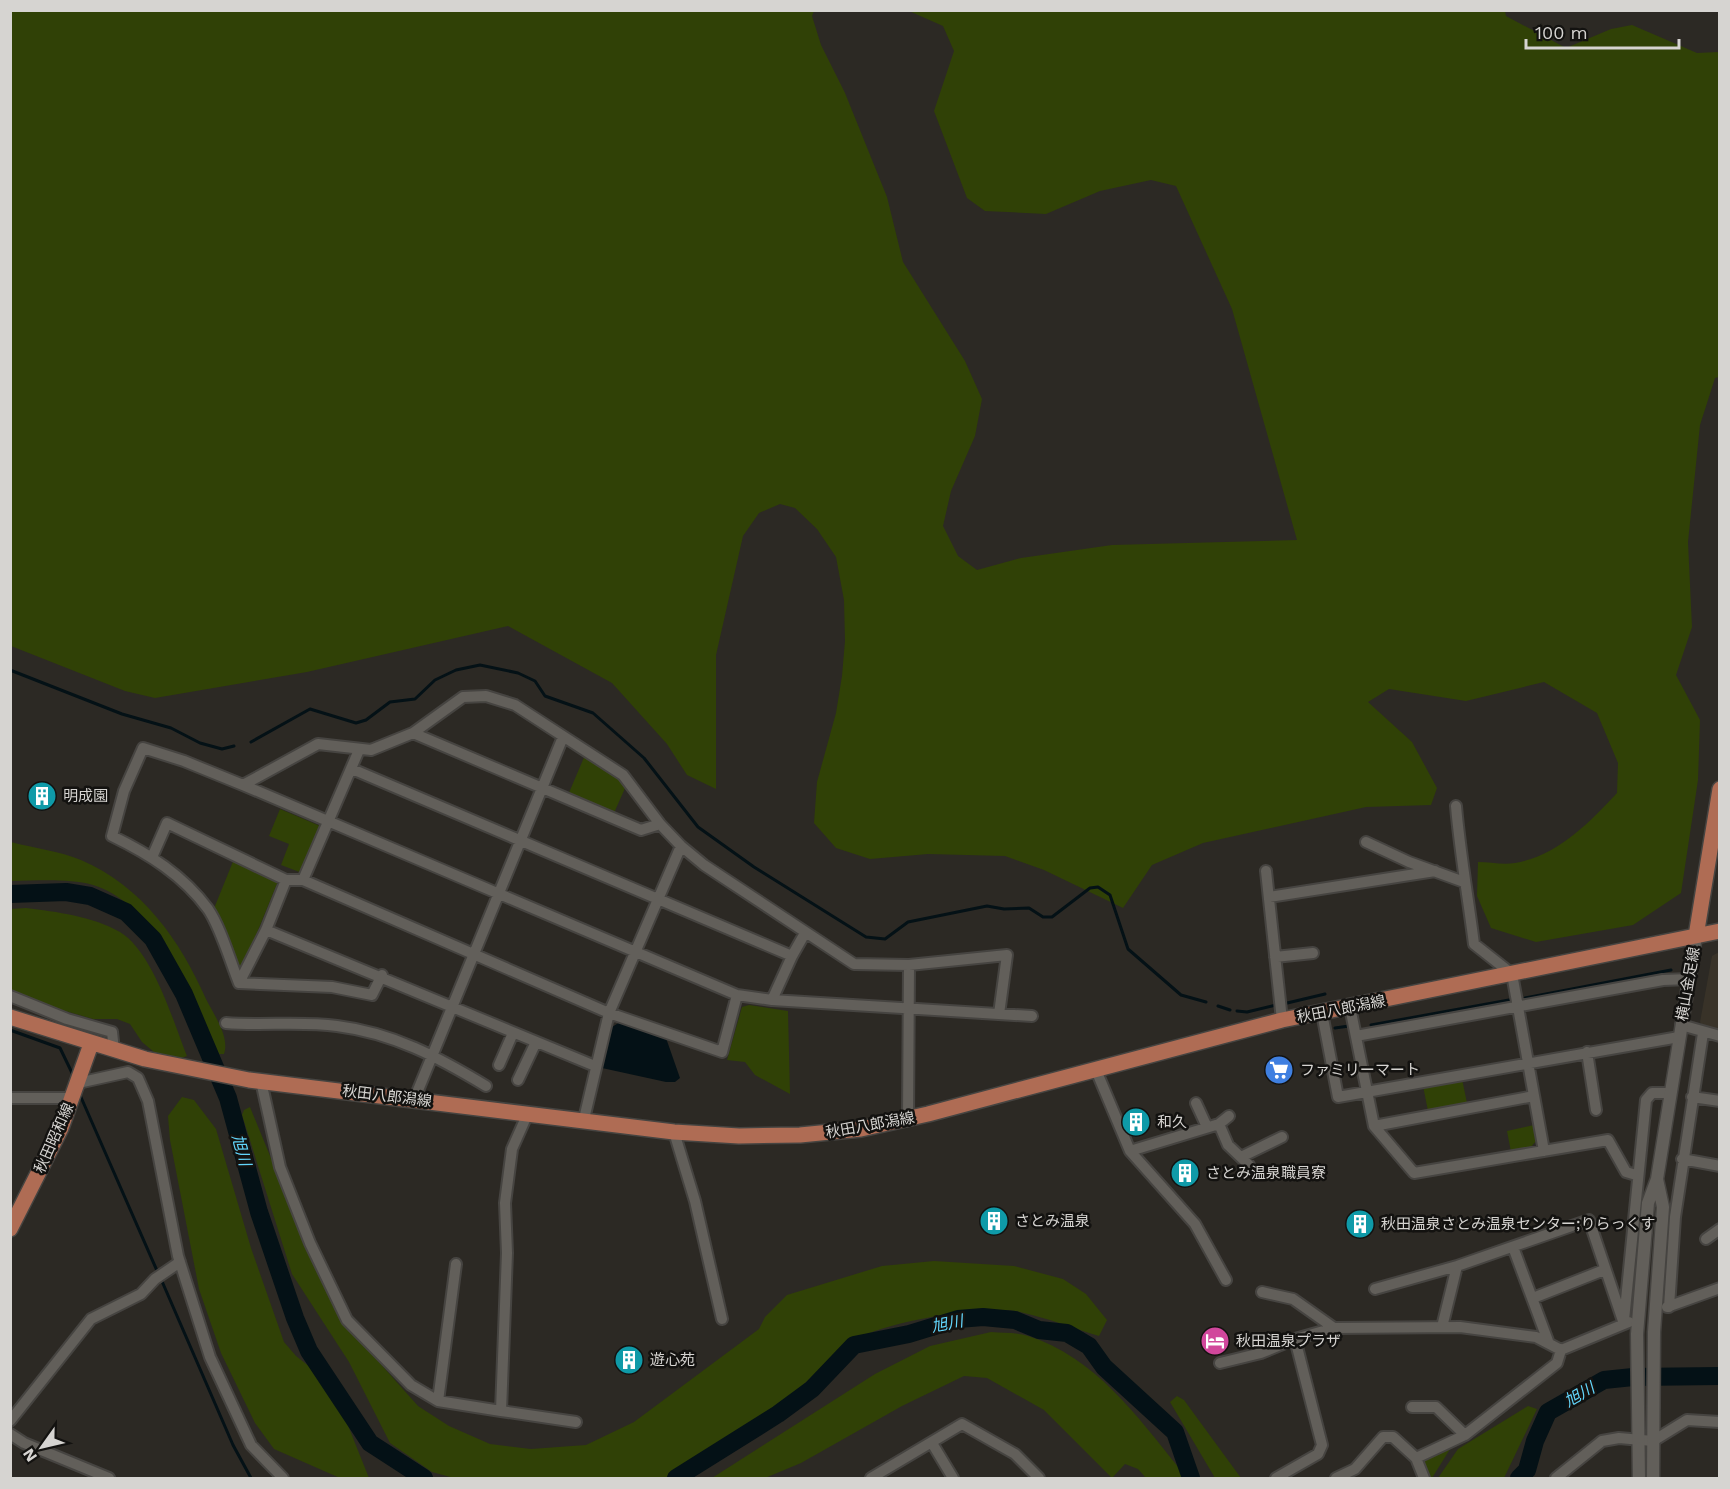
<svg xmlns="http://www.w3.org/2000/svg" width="1730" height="1489" font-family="'Work Sans','Noto Sans JP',sans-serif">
  <rect width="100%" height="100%" fill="#2c2924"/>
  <path fill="#383228" d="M1719,952V1032L1705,1029L1700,1022L1712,956Z"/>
  <path fill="#304106" d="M10,11H814L812,16L821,45L845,93L887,197L903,262L965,361L982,399L975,436L951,491L943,526L958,556L977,570L1021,558L1112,545L1297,540L1232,309L1176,186L1151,180L1100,191L1046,214L985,211L967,198L934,111L954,51L943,26L909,11H1505L1506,16L1566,48L1611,29L1632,25L1697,53L1719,52V377L1715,378L1700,425L1688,542L1692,627L1676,675L1700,720L1698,780L1681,893L1633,925L1536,942L1491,928L1477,896L1478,862C1489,862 1503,865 1515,863C1557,856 1589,823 1617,793L1618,763L1597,713L1544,682L1466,701L1389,689L1368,702L1412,742L1437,788L1431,805L1366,807L1203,843L1152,865L1123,908L1044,870L1005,856L928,854L870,859L836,848L814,823L817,782L836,713L842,676L845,641L844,600L836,557L817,529L795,508L780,504L759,513L743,536L716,655V789L687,775L667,744L612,683L508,626L307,672L155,698L125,691L11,646Z
    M585,755L619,776L626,786L614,813L568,795Z
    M280,809L320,826L302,873L281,865L289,844L269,836Z
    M11,842C33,848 60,851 81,860C142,886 180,940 206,999C214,1015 230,1037 224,1054H219C194,1001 154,902 93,885C67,878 37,881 11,881Z
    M234,859L279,879L243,967L234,966L213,911Z
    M26,908C57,912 92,916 120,932C153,952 173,1021 187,1056L179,1059L154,1052L142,1042L130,1024L117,1019H93L11,995L10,909Z
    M749,1005L788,1011L790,1094L755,1075L745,1062L727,1060L742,1007Z
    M1462,1079L1467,1103L1428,1111L1423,1086Z
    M182,1097L194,1100L216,1129L251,1248L284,1342L296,1356L315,1371L343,1413L369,1478H340L274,1449L255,1423L221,1353L199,1289L170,1140L168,1116Z
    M250,1107L323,1285L345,1324L418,1406L449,1426L490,1444L531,1449L586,1445L634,1422L759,1329L765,1317L787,1295L882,1266L934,1261L1014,1266L1063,1279L1086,1294L1107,1320L1099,1336C1073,1328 1047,1318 1020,1312C985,1304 887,1322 856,1339C836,1350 810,1381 790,1396C751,1427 708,1455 665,1478H454L432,1472L390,1443L349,1362L292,1274L242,1115L244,1110Z
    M1534,1125L1537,1140L1530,1148L1511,1152L1507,1131Z
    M991,1332C1003,1333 1017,1332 1028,1336C1095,1357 1137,1416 1179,1468L1184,1478H1146L1138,1469L1125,1464L1112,1478L1044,1410L987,1378L964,1376L902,1406L801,1463L765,1478H712L875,1374L930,1346Z
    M1177,1396L1184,1400L1241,1478H1215L1170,1402Z
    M1528,1406L1537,1409L1504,1478H1438L1458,1449Z
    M1452,1446L1432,1478H1431L1424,1464L1427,1456Z"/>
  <path fill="#041116" d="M620,1022L666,1038L680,1078L675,1082H666L602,1068L612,1027Z"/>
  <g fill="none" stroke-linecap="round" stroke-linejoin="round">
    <path stroke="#041116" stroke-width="3" d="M10,670L122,714L171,728L200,743L222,749L234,746
      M251,742L310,709L356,723L366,720L390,702L415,699L435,680L456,670L480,665L518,673L535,681L545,696L593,713L644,758L698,827L754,867L866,937L885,939L908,922L987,906L1004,909L1029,908L1043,917H1052L1090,888L1098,887L1110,895L1128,949L1181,995L1206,1002
      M1525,998L1671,970
      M1283,1004L1325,994
      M1218,1006L1230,1010
      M1237,1011L1247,1012L1276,1005
      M1371,1025L1509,1000
      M1335,1028L1349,1026
      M10,1030L60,1048L74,1077
      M80,1095L158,1273
      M161,1279L233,1445L251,1478"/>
    <path stroke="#041116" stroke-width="18" d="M10,894L66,892L90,896L126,912L153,939L184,994L228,1098L259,1212L295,1318L309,1351L370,1443L424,1478
      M676,1478L778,1414L812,1389L854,1345L909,1334L958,1319L983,1317L1015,1320L1039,1330L1067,1333L1089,1346L1104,1367L1175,1432L1191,1478
      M1519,1478L1527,1470L1535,1441L1548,1412L1604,1380L1633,1377L1720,1376"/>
    <g stroke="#464441" stroke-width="14">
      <path id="minor" d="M413,733L641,830L660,824
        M352,769L792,956
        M243,785L318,744L371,750L413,733L463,697L486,696L515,705L623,775L660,824L681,846L704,865L854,964L909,965L1007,955L999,1014
        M1456,806C1460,853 1468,897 1474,944L1512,974L1544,1151
        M1366,842L1409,862L1464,882
        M153,855L167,823L286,880H303L609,1013L722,1052L737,995
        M1266,871L1282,1020
        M303,880L359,750
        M1269,897L1435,871
        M266,930L595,1066
        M1275,957L1313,953
        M382,975L372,995L332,987L239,983C230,961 221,928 208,909C183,875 149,854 112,836L124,791L143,748L184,761L243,785L737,995L772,1000L1032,1016
        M239,983L266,930L286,880
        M10,996L67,1019L112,1032L114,1050
        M772,1000L792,956L805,933
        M1350,1007L1374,1126L1414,1173L1608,1140L1626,1172L1636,1175
        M1322,1013L1338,1097L1679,1037
        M226,1023C263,1026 301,1021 337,1026C393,1033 438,1057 486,1086
        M1681,1025L1720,1036
        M1356,1036L1663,980L1689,979
        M1587,1052L1596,1110
        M499,1065L513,1033
        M1096,1070L1130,1151L1195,1224L1226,1280
        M518,1080L536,1042
        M261,1081L280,1167L310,1243L347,1320L411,1385L438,1401L501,1411
        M78,1083L128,1072L138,1078L148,1101L178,1256L210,1357L251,1445L283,1478
        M1692,1097L1720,1101
        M10,1098H72
        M414,1100L563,737
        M1196,1103L1207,1127
        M528,1113L512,1149L505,1203L507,1253L501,1411L576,1422
        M584,1119L609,1013L681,846
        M908,1119L909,965
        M1219,1124L1228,1145L1249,1165
        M1374,1126L1534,1096
        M674,1132L695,1201L722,1319
        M1130,1151L1219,1124L1229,1116
        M1241,1157L1282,1137
        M1682,1159L1720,1166
        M1706,1239L1720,1229
        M1513,1247L1548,1341
        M1375,1289L1457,1266L1589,1220L1624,1324
        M1262,1292L1293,1299L1334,1328
        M1533,1298L1604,1270
        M1667,1307L1720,1288
        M1669,1307L1675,1217L1703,1033
        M1624,1320L1646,1100L1652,1093H1670
        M1442,1327L1457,1266
        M1220,1363L1261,1353L1295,1339
        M438,1401L456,1264
        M1412,1407H1436L1465,1435
        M10,1421L91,1319L141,1294L155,1279L180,1262
        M10,1434L24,1443L109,1478
        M932,1443L953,1478
        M1416,1458L1465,1435L1557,1363L1561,1350L1629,1322
        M871,1478L962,1424L1015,1454L1039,1478
        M1276,1478L1318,1454L1322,1445L1295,1339L1334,1328L1460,1327L1536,1337L1561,1350
        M1336,1478L1355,1469L1383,1437H1393L1416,1458L1424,1478
        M1556,1478L1602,1441L1619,1438L1653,1441L1687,1420L1720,1422"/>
    </g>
    <g stroke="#464441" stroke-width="15">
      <path id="tertiary" d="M1657,1179L1696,936
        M1639,1478L1637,1334L1648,1203L1657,1179L1663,1207L1654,1332L1653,1478"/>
    </g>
    <g stroke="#464441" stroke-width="18">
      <path id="primary" d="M1696,936L1720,789
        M10,1017L145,1059L249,1080L674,1132L739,1136L800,1135L861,1129L928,1114L1282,1020L1720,931
        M10,1229L61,1128L91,1044"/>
    </g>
    <use href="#minor" stroke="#625f5a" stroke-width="10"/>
    <use href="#tertiary" stroke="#625f5a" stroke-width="12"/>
    <use href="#primary" stroke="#af6c54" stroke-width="15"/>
  </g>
  <defs>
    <g id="building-disc" transform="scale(1.5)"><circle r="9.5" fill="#0f9aa8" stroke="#131210"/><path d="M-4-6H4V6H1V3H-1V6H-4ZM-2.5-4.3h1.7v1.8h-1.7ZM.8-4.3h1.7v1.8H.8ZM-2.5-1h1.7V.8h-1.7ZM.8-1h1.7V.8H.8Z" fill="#fff"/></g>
    <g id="supermarket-disc" transform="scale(1.5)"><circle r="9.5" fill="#3f7fe0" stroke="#131210"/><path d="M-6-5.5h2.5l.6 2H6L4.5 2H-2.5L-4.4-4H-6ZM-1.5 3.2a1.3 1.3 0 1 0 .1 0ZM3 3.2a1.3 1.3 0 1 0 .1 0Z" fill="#fff"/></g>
    <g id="hotel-disc" transform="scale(1.5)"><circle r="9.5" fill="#d1479c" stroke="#131210"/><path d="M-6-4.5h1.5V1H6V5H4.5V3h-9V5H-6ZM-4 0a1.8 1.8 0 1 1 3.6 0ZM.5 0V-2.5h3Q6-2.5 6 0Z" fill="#fff"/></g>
  </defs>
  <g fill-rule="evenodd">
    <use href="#building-disc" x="42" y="796"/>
    <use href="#supermarket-disc" x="1279" y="1070"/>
    <use href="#building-disc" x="1136" y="1122"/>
    <use href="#building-disc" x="1185" y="1173"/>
    <use href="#building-disc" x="994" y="1221"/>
    <use href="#building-disc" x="1360" y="1224"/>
    <use href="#hotel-disc" x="1215" y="1341"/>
    <use href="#building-disc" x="629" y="1360"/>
  </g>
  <g text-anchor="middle" stroke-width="5" stroke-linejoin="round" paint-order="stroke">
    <g font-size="15" fill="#d6d4d1" stroke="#131210" text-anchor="start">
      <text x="63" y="801">明成園</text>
      <text x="1300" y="1075">ファミリーマート</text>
      <text x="1157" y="1127">和久</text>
      <text x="1206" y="1178">さとみ温泉職員寮</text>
      <text x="1015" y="1226">さとみ温泉</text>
      <text x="1381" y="1229">秋田温泉さとみ温泉センター;りらっくす</text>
      <text x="1236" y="1346">秋田温泉プラザ</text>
      <text x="650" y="1365">遊心苑</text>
    </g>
    <g font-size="15" fill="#d6d4d1" stroke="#131210">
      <text transform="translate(1688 984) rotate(-80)" y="5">横山金足線</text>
      <text transform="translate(1341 1009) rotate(-11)" y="5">秋田八郎潟線</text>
      <text transform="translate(387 1096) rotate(7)" y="5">秋田八郎潟線</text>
      <text transform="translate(870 1125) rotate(-10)" y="5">秋田八郎潟線</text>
      <text transform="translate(54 1138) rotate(-66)" y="5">秋田昭和線</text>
    </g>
    <g font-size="16" font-style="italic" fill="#62d5fb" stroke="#131210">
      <text transform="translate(242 1150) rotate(75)" y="6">旭川</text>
      <text transform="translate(947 1323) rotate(-11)" y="6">旭川</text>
      <text transform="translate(1579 1394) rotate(-30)" y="6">旭川</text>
    </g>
  </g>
  <rect width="1730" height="1489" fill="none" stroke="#d6d4d1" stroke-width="24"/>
  <g transform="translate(42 1447) rotate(236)" stroke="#131210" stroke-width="4.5" paint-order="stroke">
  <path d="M0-4.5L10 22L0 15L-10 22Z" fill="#d6d4d1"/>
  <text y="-9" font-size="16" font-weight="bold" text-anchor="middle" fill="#d6d4d1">N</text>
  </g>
  <path d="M1526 39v9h153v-9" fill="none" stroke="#d6d4d1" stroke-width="3"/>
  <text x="1535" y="39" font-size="18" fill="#d6d4d1" stroke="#131210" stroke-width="4.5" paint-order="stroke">100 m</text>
</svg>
